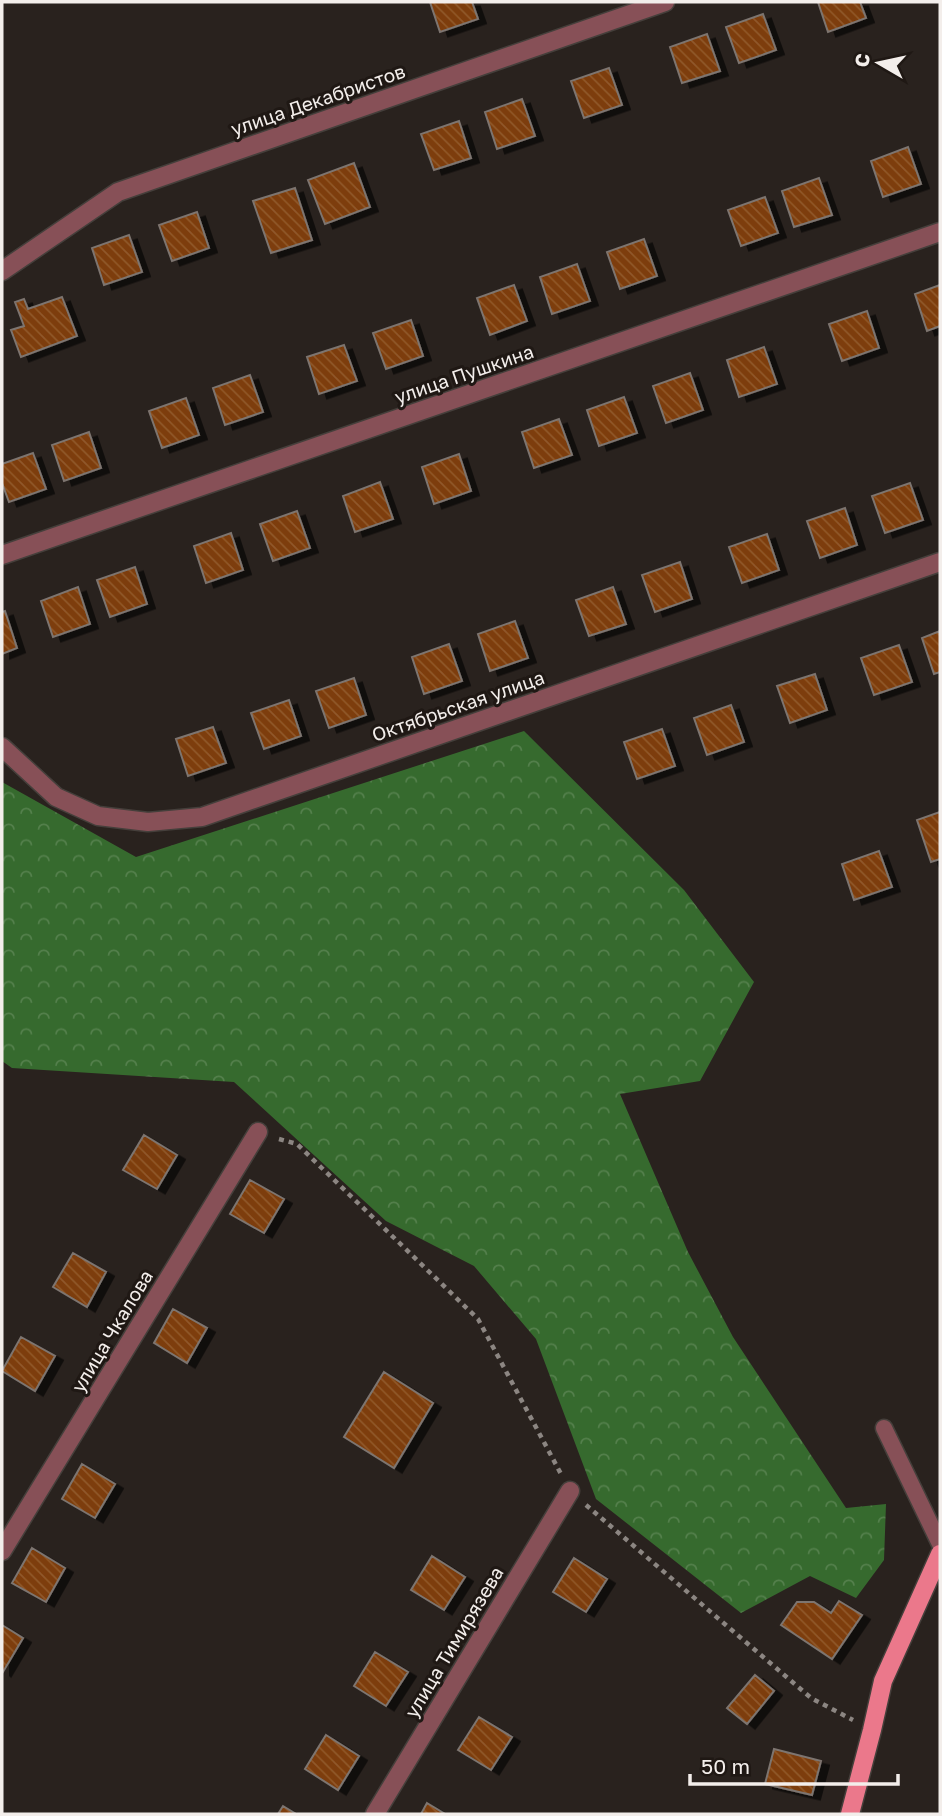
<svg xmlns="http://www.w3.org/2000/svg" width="942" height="1816" font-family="'Golos Text',sans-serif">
  <defs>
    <pattern id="forest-crowns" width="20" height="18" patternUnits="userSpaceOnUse" patternTransform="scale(1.75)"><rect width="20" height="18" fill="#366a2e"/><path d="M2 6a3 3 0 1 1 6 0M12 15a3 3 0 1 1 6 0" fill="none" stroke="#54804c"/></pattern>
    <pattern id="building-back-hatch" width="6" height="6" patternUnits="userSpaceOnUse" patternTransform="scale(1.75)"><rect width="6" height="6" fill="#7d3c07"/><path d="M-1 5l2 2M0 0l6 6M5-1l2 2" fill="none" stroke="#90582b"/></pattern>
    <filter id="shadow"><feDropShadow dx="8" dy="4.5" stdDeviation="0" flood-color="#0009"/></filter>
  </defs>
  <rect width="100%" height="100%" fill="#29221e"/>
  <path fill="url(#forest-crowns)" d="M524,731L684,890L754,982L700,1081L620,1094L688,1252L733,1337L846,1508L886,1504L884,1560L856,1598L810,1576L741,1613L596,1499L536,1339L474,1266L386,1221L234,1082L12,1068L2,1061V782L136,857Z"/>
  <path fill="url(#building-back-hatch)" stroke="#7d746f" stroke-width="2" filter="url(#shadow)" d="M430,2H472L478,19L440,32Z
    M818,2H860L866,18L828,32Z
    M763,14L776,50L739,63L726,27Z
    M707,34L720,71L682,83L670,47Z
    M609,68L622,105L584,118L571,81Z
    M522,99L535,136L497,149L485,112Z
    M459,121L471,158L434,170L421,134Z
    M908,147L921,184L883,197L871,161Z
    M354,163L370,207L325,224L308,180Z
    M819,178L832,215L794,227L782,191Z
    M295,188L312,240L271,253L253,201Z
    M765,197L778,233L741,246L728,210Z
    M197,212L209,248L172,261L159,225Z
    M129,235L142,272L104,285L92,248Z
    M644,239L657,276L620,289L607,252Z
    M577,264L590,301L552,314L540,277Z
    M514,285L527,321L490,335L477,298Z
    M940,285V326L927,331L915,294Z
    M62,297L77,336L21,357L11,330L24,326L15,302L24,299L28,309Z
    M867,311L879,348L842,361L829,324Z
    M411,320L423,356L386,369L373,333Z
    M344,345L357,381L319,394L307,357Z
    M764,347L777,384L739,397L727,360Z
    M690,373L703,410L666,423L653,386Z
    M250,375L263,412L225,425L213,388Z
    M624,397L637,433L599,446L587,410Z
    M186,398L199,435L162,448L149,411Z
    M559,419L572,455L534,468L522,432Z
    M89,432L101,468L64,481L52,445Z
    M33,453L46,489L9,502L2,483V464Z
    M459,454L471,491L434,504L422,467Z
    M380,482L393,519L355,532L343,496Z
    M910,483L923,520L885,533L872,496Z
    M845,508L857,545L820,558L807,521Z
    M297,511L310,548L273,561L260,524Z
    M231,533L243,570L206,583L194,546Z
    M767,534L779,570L742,583L729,547Z
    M680,562L692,599L655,612L642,575Z
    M135,567L147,604L110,617L97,580Z
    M78,587L90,624L53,637L41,601Z
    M613,587L626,624L589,636L576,600Z
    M5,611L17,648L2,654V612Z
    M515,621L528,658L490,671L478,634Z
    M940,631V672L934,674L922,638Z
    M449,644L462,681L424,694L412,657Z
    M899,645L912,682L874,695L861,658Z
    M815,674L827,710L790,723L777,686Z
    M354,678L366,715L329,728L316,691Z
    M289,700L301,736L264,749L251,713Z
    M731,705L744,742L707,755L694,718Z
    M213,727L226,763L188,776L176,739Z
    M662,729L675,766L637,779L624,742Z
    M940,812V859L931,862L917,820Z
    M879,851L892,887L854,900L842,864Z
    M144,1135L177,1155L157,1189L123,1170Z
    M250,1180L284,1199L264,1233L230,1214Z
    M73,1253L106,1272L87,1307L53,1287Z
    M173,1309L207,1328L187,1363L154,1343Z
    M21,1337L55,1356L35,1391L2,1371Z
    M384,1372L433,1403L394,1468L344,1437Z
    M82,1464L115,1484L95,1518L62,1499Z
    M32,1548L65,1568L46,1602L12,1583Z
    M432,1556L465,1577L444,1610L411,1590Z
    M574,1558L607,1579L586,1612L553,1592Z
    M839,1601L862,1615L832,1659L781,1625L797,1602H814L831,1613Z
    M2,1625L23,1638L3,1672L2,1671Z
    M375,1652L408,1672L386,1706L354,1686Z
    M755,1675L774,1691L747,1724L727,1708Z
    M479,1717L512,1737L491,1770L458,1750Z
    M326,1735L359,1756L338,1790L305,1769Z
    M774,1749L821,1761L812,1795L765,1784Z
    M427,1803L445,1814H421Z
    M283,1806L296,1814H278Z"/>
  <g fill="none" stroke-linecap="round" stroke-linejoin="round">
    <g stroke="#453f3b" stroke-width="19">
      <path id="service" d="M884,1428L940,1544"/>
    </g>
    <g stroke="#453f3b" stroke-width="21">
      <path id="minor" d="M2,271L118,192L665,2
        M2,555L940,232
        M2,747L56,797L98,816L148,822L202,817L940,562
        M2,1551L258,1132
        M375,1814L570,1491"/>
    </g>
    <g stroke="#453f3b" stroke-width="21">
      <path id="primary" d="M850,1814L872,1730L883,1681L940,1554"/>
    </g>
    <path stroke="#8c8682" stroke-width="4.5" stroke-dasharray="5 5" stroke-linecap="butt" d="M279,1139L297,1144L478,1319L561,1474
      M586,1505L811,1698L853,1720"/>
    <use href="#service" stroke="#875057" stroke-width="16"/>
    <use href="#minor" stroke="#875057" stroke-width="18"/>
    <use href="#primary" stroke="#eb788b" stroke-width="18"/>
  </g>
  <g text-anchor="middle" stroke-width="6" stroke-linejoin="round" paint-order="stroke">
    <g font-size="19" fill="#f3eeeb" stroke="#1f1814">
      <text transform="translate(318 100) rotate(-19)" y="7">улица Декабристов</text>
      <text transform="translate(464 374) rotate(-19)" y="7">улица Пушкина</text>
      <text transform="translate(458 706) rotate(-19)" y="7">Октябрьская улица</text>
      <text transform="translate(112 1331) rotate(-59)" y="7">улица Чкалова</text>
      <text transform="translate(454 1642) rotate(-59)" y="7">улица Тимирязева</text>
    </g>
  </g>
  <rect width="942" height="1816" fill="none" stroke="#f3eeeb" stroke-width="7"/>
  <g transform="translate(879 63) rotate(279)" stroke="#1f1814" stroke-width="5" paint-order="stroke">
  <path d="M0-5L12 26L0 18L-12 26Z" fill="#f3eeeb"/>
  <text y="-10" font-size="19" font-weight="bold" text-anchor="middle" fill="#f3eeeb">С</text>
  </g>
  <path d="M690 1774v10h208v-10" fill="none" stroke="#f3eeeb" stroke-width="3.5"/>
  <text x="701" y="1774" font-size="21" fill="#f3eeeb" stroke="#1f1814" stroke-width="5" paint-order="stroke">50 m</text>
</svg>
